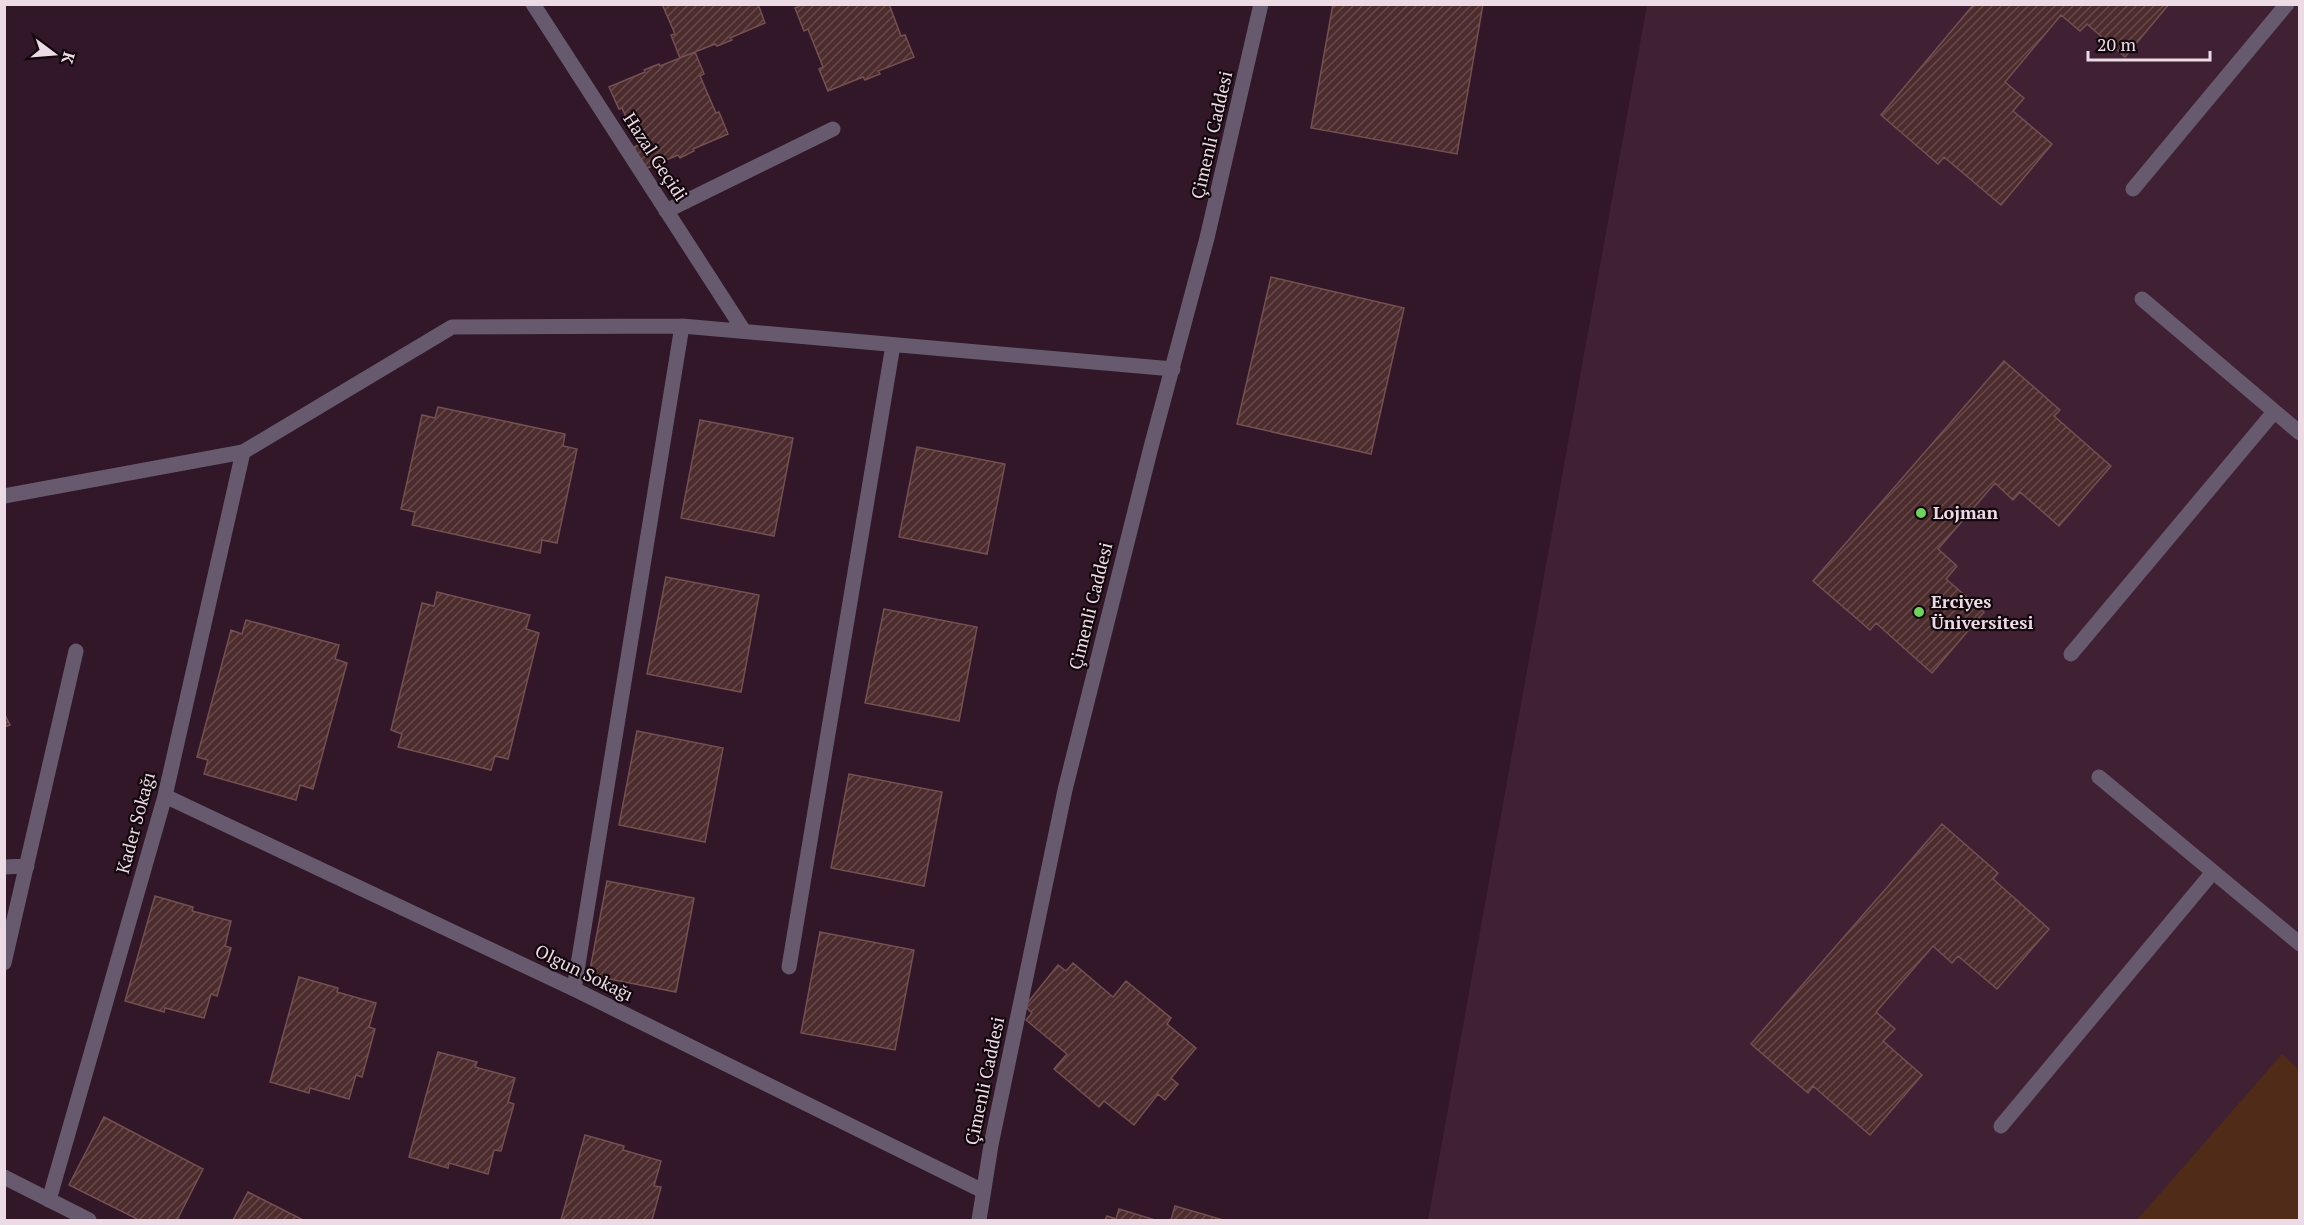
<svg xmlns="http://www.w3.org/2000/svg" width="2304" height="1225" font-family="'PT Serif',serif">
  <defs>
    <pattern id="building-hatch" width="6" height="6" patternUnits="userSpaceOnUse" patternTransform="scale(1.5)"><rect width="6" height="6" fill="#4d2c2e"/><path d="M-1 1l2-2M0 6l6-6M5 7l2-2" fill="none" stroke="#674a4c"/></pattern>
  </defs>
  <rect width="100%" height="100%" fill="#311727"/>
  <path fill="#402134" d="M1647,5H2299V1220H1428Z"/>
  <path fill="#502b18" d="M2282,1054L2299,1070V1220H2137Z"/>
  <path fill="url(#building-hatch)" stroke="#745052" stroke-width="1.5" d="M662,4H758L765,23L730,38L732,40L717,46L715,44L680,58L671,35L675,34Z
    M804,4H889L901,36L905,35L914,57L878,71L880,74L865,80L863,77L828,91L819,69L823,67L808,29L804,31L795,8Z
    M1333,4H1483L1457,154L1311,128Z
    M1974,4H2169L2125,57L2087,24L2080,31L2061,15L2005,82L2024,98L2013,111L2052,144L2001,205L1944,157L1938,164L1881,115Z
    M695,52L704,74L700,76L716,113L719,112L728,134L693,149L694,151L680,158L678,155L643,170L634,147L638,145L622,108L619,109L609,87L645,72L644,70L659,64L660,66Z
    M1271,277L1404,308L1371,454L1237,424Z
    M2004,361L2060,410L2054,416L2111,466L2059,526L2020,492L2013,500L1995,483L1938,549L1957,566L1946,579L1984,612L1932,673L1876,623L1870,630L1813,581Z
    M438,407L565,434L563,446L577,449L557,543L542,540L540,553L412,525L415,512L401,509L422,415L435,418Z
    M700,420L793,438L774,536L681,518Z
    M917,447L1005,464L987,554L899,537Z
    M666,577L759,595L741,692L647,674Z
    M437,592L530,615L526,629L539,633L508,759L495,756L491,770L398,747L402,734L391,730L422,603L434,606Z
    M884,609L977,627L959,721L865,703Z
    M246,620L339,645L335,659L347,663L313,789L300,785L296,800L204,774L208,760L197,757L231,630L242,634Z
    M4,713L10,725L4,727Z
    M637,731L723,748L705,842L619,825Z
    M849,774L942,792L924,886L831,868Z
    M1942,824L1998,873L1993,879L2049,929L1997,989L1958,956L1952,963L1933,946L1876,1012L1895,1029L1883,1041L1922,1075L1870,1135L1813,1086L1808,1093L1751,1044Z
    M607,881L694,898L676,992L589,975Z
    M155,896L193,907L192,911L231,921L225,946L231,948L217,996L211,994L204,1018L165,1008L164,1012L125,1001Z
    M820,932L914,950L895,1050L801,1033Z
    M1073,963L1113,997L1126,981L1171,1018L1167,1024L1196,1048L1171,1078L1178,1084L1165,1100L1158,1094L1134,1125L1104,1101L1099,1107L1054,1069L1067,1054L1026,1020L1032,1013L1025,1006L1058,965L1066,971Z
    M299,977L338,988L337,992L376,1003L369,1027L375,1029L362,1077L356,1075L349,1099L310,1088L309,1093L270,1082Z
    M438,1052L477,1062L475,1067L515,1078L508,1102L514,1104L501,1151L494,1150L488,1174L449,1163L448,1168L409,1157Z
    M104,1117L203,1169L177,1220H139L69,1185Z
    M585,1135L624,1146L623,1150L661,1161L654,1186L661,1187L652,1220H561Z
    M248,1192L303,1220H233Z
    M1175,1206L1223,1220H1171Z
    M1119,1209L1155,1220H1105L1107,1216L1116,1219Z"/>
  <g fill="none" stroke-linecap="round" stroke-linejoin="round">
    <path stroke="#675a6f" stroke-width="15" d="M4,867L27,866
      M4,963L76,651"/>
    <path stroke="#675a6f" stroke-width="15" d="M533,4L744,331
      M2133,189L2287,4
      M666,211L833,129
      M2142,299L2300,433
      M4,496L243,452L452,327L682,326L1173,369
      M2071,654L2274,412
      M2099,777L2300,944
      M165,796L574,989L983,1191
      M789,967L893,345
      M574,989L682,326
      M2001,1126L2213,872
      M49,1200L165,796L243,452"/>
    <path stroke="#675a6f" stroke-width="15" d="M4,1177L89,1220
      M979,1220L991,1145L1065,790L1151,447L1207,238L1261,4"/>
  </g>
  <g fill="#70d35f" stroke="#12070d" stroke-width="2">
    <circle cx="1921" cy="513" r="6"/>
    <circle cx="1919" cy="612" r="6"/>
  </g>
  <g text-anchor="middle" stroke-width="4.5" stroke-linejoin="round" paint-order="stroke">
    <g font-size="18" fill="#ecdae4" stroke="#12070d">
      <text transform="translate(1212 135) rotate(-77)" y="6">Çimenli Caddesi</text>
      <text transform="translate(655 157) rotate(57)" y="6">Hazal Geçidi</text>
      <text transform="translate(1091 606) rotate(-76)" y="6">Çimenli Caddesi</text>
      <text transform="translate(136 823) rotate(-75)" y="6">Kader Sokağı</text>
      <text transform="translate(584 973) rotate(26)" y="6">Olgun Sokağı</text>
      <text transform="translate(985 1081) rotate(-78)" y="6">Çimenli Caddesi</text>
    </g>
    <g font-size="18" font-weight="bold" fill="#ecdae4" stroke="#12070d" text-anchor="start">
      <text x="1933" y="519">Lojman</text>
      <text x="1931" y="608">Erciyes<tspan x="1931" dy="21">Üniversitesi</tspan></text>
    </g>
  </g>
  <rect width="2304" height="1225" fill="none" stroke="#ecdae4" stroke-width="12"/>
  <g transform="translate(54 54) rotate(106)" stroke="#12070d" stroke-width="4.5" paint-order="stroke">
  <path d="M0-4.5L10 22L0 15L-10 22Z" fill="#ecdae4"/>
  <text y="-9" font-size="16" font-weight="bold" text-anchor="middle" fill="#ecdae4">K</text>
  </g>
  <path d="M2088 51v9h122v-9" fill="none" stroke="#ecdae4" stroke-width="3"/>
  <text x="2097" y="51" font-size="18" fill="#ecdae4" stroke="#12070d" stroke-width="4.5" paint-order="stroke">20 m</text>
</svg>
